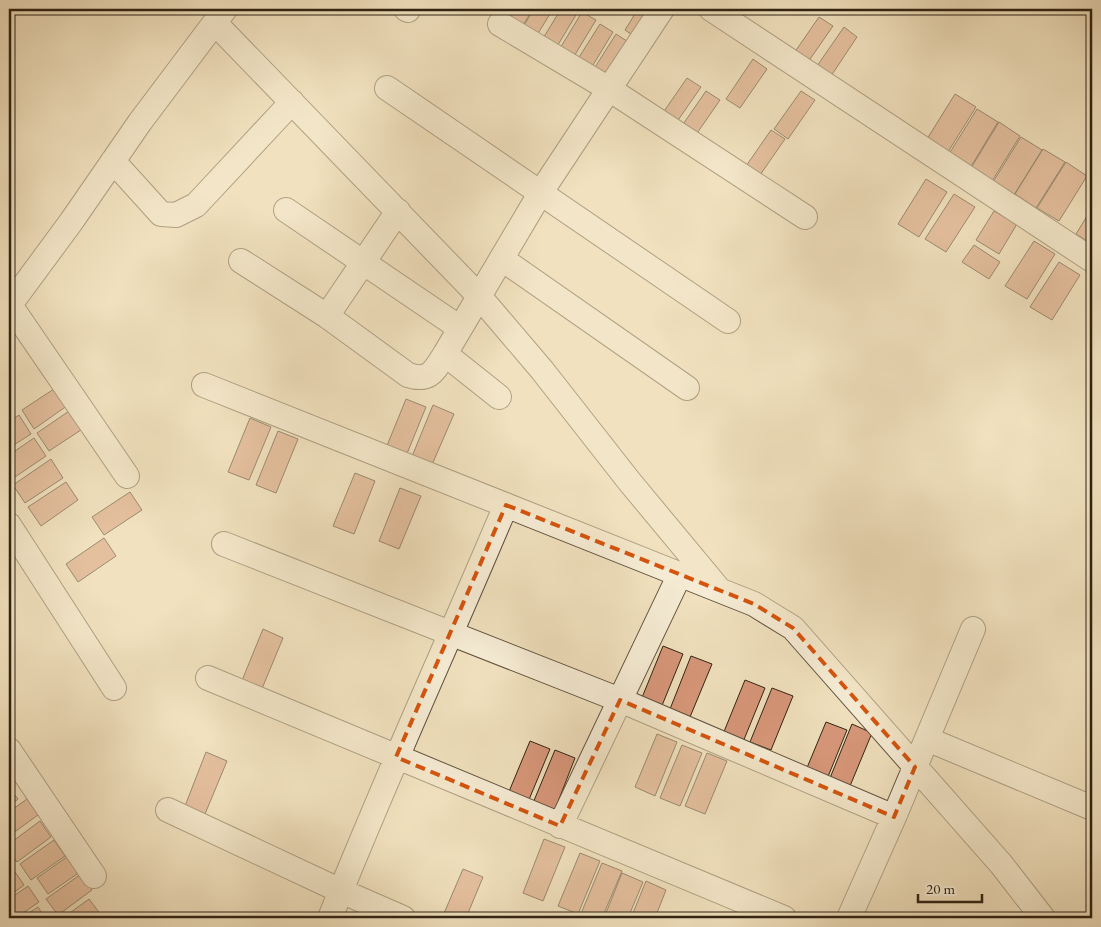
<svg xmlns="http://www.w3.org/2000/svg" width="1101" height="927" font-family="'EB Garamond',serif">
  <rect width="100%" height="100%" fill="#f1e1be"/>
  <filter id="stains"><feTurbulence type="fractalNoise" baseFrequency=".004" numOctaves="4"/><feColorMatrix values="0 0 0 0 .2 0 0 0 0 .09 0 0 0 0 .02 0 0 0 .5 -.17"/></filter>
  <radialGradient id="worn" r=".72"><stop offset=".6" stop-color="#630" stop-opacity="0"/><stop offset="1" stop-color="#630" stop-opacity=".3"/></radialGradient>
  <path fill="#d8977a" stroke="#2f2313" d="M514,9H533L523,25L509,17Z
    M534,9H553L537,35L523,27Z
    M561,9L579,10L556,48L542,40Z
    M638,9H657L638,39L625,30Z
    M582,12L596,20L573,58L559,50Z
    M819,17L833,26L806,65L792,56Z
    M600,24L613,32L590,70L576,62Z
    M844,27L857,37L831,76L817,66Z
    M616,34L633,45L610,83L592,72Z
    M753,59L767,69L740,108L726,99Z
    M687,78L701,87L674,126L660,117Z
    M706,91L720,100L693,139L679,130Z
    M801,91L815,100L788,139L774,129Z
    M955,94L976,107L948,152L927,139Z
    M977,109L998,122L970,168L949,154Z
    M999,122L1020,136L992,181L971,168Z
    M771,130L785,139L758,178L744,169Z
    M1021,137L1042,150L1014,195L993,182Z
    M1043,149L1065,162L1036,208L1015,194Z
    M1066,162L1087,176L1059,221L1037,208Z
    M926,179L947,192L919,237L898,224Z
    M954,194L975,207L946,252L925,239Z
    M1092,208V244L1076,234Z
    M994,211L1017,224L999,254L976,240Z
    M1034,241L1055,254L1027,299L1005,286Z
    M974,245L1000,262L989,279L962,262Z
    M1059,262L1080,275L1052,320L1030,307Z
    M60,385L71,403L34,429L22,410Z
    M406,399L426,407L404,461L384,453Z
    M433,405L454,414L431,467L411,459Z
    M75,407L87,426L49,451L37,433Z
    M19,415L31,434L9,448V422Z
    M250,418L271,427L249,480L228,472Z
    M278,431L298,439L276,493L256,485Z
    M34,438L46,456L9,481V455Z
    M51,459L63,478L25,503L13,485Z
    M355,473L375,481L354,534L333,526Z
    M66,482L78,500L41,526L28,507Z
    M400,488L421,496L399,549L379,541Z
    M130,492L142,510L104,535L92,517Z
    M104,538L116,556L78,582L66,564Z
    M263,629L283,638L261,691L241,683Z
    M663,646L683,654L661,708L641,700Z
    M691,656L712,664L690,717L670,709Z
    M745,680L765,688L743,742L723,734Z
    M772,688L793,696L771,750L750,742Z
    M826,722L847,730L825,784L804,775Z
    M852,724L872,733L850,786L830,778Z
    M657,734L677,742L655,796L635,787Z
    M530,741L550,749L528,802L508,794Z
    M682,745L702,753L680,806L660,798Z
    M555,750L575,758L554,812L533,803Z
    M206,752L227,761L205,814L185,806Z
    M707,753L727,761L705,814L685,806Z
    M9,787L18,799L9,807Z
    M27,799L38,815L9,836V812Z
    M40,821L51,837L17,862L9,850V844Z
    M544,839L565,847L543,901L523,893Z
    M54,840L65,856L31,880L20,864Z
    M580,853L600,861L578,914L558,906Z
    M71,854L83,870L48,894L37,878Z
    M602,863L622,871L602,918H586L580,916Z
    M13,869L24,885L9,896V872Z
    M463,869L483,877L466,918H442Z
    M622,873L643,882L628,918H604Z
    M81,874L92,890L58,915L46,899Z
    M646,881L666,890L655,918H631Z
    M28,886L39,902L16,918H9V899Z
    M89,899L101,915L96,918H63Z
    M38,907L45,918H21Z"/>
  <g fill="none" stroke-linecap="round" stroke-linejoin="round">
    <g stroke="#60523e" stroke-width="26">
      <path id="street" d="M406,9L408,10
        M711,9L1092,260
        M215,23L479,296L542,370L629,481L717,587
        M500,24L609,89L805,217
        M387,88L728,321
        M113,161L161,214L176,215L196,205L292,102
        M286,210L460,328
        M502,259L687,388
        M241,261L327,316L408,375C430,382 434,371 445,354L541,192L662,9
        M10,305L127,476
        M9,306L71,222L140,122L225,9
        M327,316L398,211
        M445,354L499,397
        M204,385L754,604L793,628L1001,864L1043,918
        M9,525L114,688
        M224,544L620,700L894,817L849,918
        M208,678L784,918
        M927,739L1092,808
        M9,750L94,876
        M168,810L341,891L403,918
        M894,817L973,629
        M560,826L680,574
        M330,918C385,779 448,643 506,505"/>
    </g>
    <use href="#street" stroke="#f6ecd5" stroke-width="24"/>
  </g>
  <path d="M0 0H1101V927H0ZM506,505L754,604L793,628L915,767L894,817L620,700L560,826L396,757Z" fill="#f1e1be" fill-opacity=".55" fill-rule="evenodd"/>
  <path fill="none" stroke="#d6540d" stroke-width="4" stroke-dasharray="10 6" stroke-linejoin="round" d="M506,505L754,604L793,628L915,767L894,817L620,700L560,826L396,757Z"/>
  <rect width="1101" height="927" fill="none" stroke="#f1e1be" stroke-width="30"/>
  <rect x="10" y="10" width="1081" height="907" fill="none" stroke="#2f2313" stroke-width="2.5"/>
  <rect x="15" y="15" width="1071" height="897" fill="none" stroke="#2f2313"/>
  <path d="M918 894v8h64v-8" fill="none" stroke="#2f2313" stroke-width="2.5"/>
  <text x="926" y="894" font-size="15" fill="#2f2313" stroke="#f6ecd5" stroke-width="4" paint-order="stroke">20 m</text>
  <rect width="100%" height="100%" filter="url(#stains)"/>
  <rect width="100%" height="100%" fill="url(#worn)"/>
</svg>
